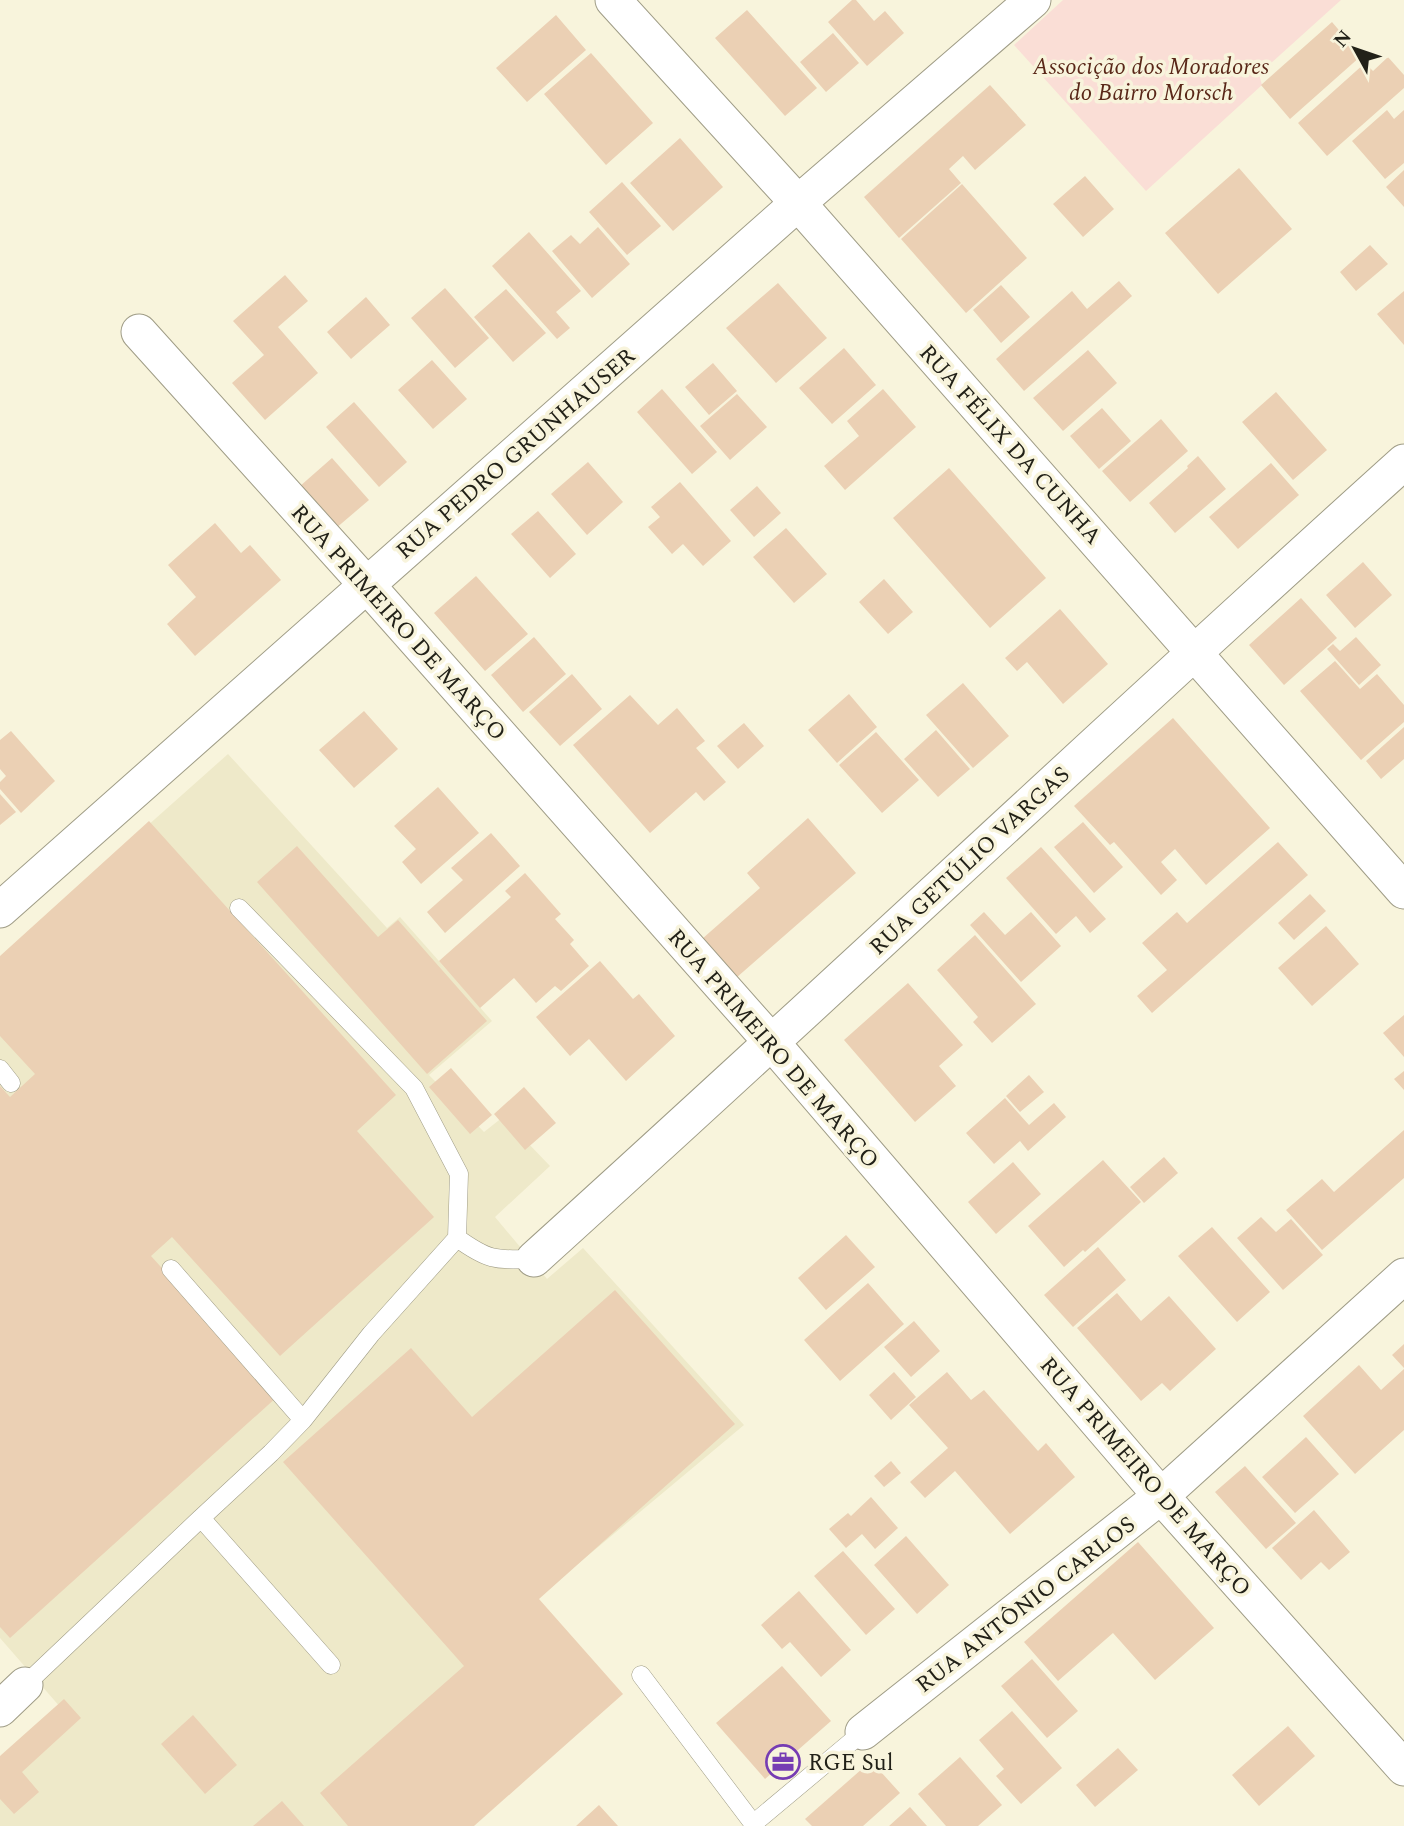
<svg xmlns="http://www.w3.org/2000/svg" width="1404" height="1826" font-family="Spectral,serif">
  <rect width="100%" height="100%" fill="#f8f4dc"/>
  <path fill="#eee9c9" d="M228,754L387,928L400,917L492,1021L429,1075L484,1132L503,1117L550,1166L495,1217L547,1279L583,1248L744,1425L536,1599L469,1826H0V1764L61,1708L0,1638V957Z"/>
  <path fill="#faded6" d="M1063,0H1341L1259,74L1262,85L1146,191L1014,45Z"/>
  <path fill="#ebd0b4" d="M852,0H856L874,21L885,11L904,33L867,66L828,22Z
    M747,10L817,88L785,116L715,38Z
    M556,15L586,50L527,102L496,68Z
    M1332,22L1361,56L1290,119L1261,85Z
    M833,33L859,63L826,92L800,62Z
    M591,53L653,123L606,165L544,94Z
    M1388,57L1404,75V88L1327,156L1298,123L1365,63L1373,71Z
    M990,85L1026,125L975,170L963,156L949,169L961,183L899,238L864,197Z
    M1387,110L1394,119L1404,110V163L1385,179L1352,141Z
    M680,138L723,187L673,231L630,183Z
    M1239,168L1292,229L1218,294L1165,233Z
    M1404,170V207L1386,187Z
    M1085,176L1114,209L1083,237L1053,204Z
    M622,182L661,226L627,255L589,212Z
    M962,184L1027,258L966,313L901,239Z
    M598,227L630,264L592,298L552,251L571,235L580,244Z
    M529,232L581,291L556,312L570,328L557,339L492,266Z
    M1370,245L1388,264L1356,291L1340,272Z
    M285,275L308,301L278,327L318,373L265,420L232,383L264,355L233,321Z
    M1119,281L1132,296L1024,391L996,359L1072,291L1087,309Z
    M778,283L827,338L776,383L726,328Z
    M1001,285L1030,317L1001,343L973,310Z
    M445,288L489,338L455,368L411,318Z
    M506,289L546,333L513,362L474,317Z
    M1404,291V345L1377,314Z
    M366,297L390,325L351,359L327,332Z
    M844,348L876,385L832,424L799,388Z
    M1088,350L1117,383L1063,431L1033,398Z
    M432,360L467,399L433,429L398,390Z
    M713,363L737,391L709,415L685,387Z
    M662,389L717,452L692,474L637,412Z
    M883,389L916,427L845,490L824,466L859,436L847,421Z
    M1276,392L1327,450L1293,480L1242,422Z
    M737,394L767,427L730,460L700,426Z
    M354,402L407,462L379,487L326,427Z
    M1102,408L1131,441L1099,469L1070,436Z
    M1161,419L1188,451L1130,502L1102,471Z
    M1198,456L1226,489L1175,533L1149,503L1188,468L1187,466Z
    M332,458L369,500L335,529L299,487Z
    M588,462L623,502L587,535L551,494Z
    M1271,463L1299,495L1238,549L1209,517Z
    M949,468L1046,578L990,628L893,518Z
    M680,482L731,541L703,566L683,544L672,554L648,527L660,517L651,507Z
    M757,486L781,513L754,537L730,510Z
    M538,511L576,554L550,578L511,534Z
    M215,523L241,553L250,545L281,580L195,656L167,624L196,597L168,565Z
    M786,528L827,574L794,603L753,557Z
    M1363,562L1392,595L1355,628L1326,595Z
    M476,576L528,634L485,671L434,613Z
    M884,579L913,612L888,634L859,602Z
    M1301,598L1337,638L1284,685L1249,645Z
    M1060,609L1108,664L1063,704L1027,662L1017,671L1005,658Z
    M534,637L566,674L523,712L491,675Z
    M1356,637L1381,665L1359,685L1327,649L1333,644L1340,651Z
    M1335,661L1360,689L1377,674L1404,705V722L1361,760L1300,691Z
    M572,674L602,709L560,746L529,712Z
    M963,683L1009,736L973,768L926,715Z
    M849,694L877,727L837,763L808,730Z
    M630,695L658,725L677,708L705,741L696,748L726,782L704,801L696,792L650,833L573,745Z
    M364,711L398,749L354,788L319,750Z
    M1173,718L1270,828L1206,885L1175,849L1161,862L1177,880L1161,895L1114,842L1110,845L1074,806Z
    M744,723L764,746L738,769L717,746Z
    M1404,727V759L1381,779L1366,761Z
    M936,730L970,769L938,797L904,759Z
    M11,731L55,781L21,813L0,789V782L6,776L0,769V740Z
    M876,732L919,780L882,813L839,765Z
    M438,787L479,833L421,884L402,862L416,849L394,826Z
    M0,794L16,812L0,825Z
    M808,818L856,873L736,978L702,939L760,888L747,873Z
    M149,821L396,1095L357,1131L434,1217L280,1356L172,1237L151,1256L278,1396L10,1638L0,1627V1086L10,1097L35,1074L0,1036V956Z
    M1083,822L1123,867L1094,893L1054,847Z
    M491,833L520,866L445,933L427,912L463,880L451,868Z
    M1278,842L1308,875L1152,1013L1137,996L1167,970L1142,943L1177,912L1187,923Z
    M297,846L378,937L398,920L487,1021L427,1074L257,882Z
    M1041,847L1106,919L1090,933L1076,916L1056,934L1006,878Z
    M525,873L561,914L555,919L574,940L570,944L589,966L561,991L555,986L536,1003L514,978L480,1008L439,961L511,897L505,891Z
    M1310,894L1326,911L1294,940L1278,923Z
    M984,912L1005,935L1031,912L1061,946L1021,982L970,925Z
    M1326,926L1359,964L1312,1006L1278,968Z
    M975,935L1036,1004L992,1043L973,1022L978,1017L937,970Z
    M600,961L633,999L639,994L675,1036L626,1081L589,1039L570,1056L536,1017Z
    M908,983L963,1045L939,1066L956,1086L915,1122L844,1040Z
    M1404,1015V1057L1383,1033Z
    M451,1068L492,1115L470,1134L429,1087Z
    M1404,1071V1090L1394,1079Z
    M1029,1075L1044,1092L1020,1112L1006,1096Z
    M524,1087L556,1123L525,1150L494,1114Z
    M1005,1098L1029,1125L1054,1103L1066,1117L1028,1151L1020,1141L994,1164L966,1133Z
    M1404,1130V1178L1322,1250L1286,1210L1322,1179L1334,1192Z
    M1164,1157L1178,1173L1144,1203L1130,1187Z
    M1103,1160L1141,1202L1085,1252L1083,1250L1064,1267L1028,1226Z
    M1013,1162L1041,1194L996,1234L968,1202Z
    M1261,1217L1276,1232L1291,1219L1323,1255L1283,1290L1237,1238Z
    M1212,1227L1270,1292L1237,1322L1178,1256Z
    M846,1235L875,1267L826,1310L798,1278Z
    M1098,1247L1126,1280L1073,1327L1044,1295Z
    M868,1283L904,1324L840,1381L804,1340Z
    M615,1290L735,1424L539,1599L623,1694L474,1826H348L320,1793L464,1666L283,1462L411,1348L472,1417Z
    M1117,1293L1141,1321L1169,1296L1216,1349L1170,1391L1162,1383L1141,1401L1077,1328Z
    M914,1321L940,1351L911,1377L884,1347Z
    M1404,1344V1368L1392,1355Z
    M1359,1365L1381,1390L1404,1369V1430L1355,1474L1303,1416Z
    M894,1372L916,1397L891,1420L869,1395Z
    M947,1372L971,1400L984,1390L1038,1451L1046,1443L1075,1477L1010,1534L955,1471L925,1498L910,1482L948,1448L909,1405Z
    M1306,1437L1339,1474L1295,1513L1262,1477Z
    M891,1461L901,1473L884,1487L874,1476Z
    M1245,1466L1296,1523L1266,1549L1215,1492Z
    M871,1497L898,1528L875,1549L862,1534L846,1548L829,1529L848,1513L851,1516Z
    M1314,1510L1350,1552L1329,1570L1321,1562L1301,1580L1272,1548Z
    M906,1536L949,1585L917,1614L874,1565Z
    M1138,1542L1214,1628L1155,1680L1113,1633L1058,1681L1024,1642Z
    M843,1551L895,1609L866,1635L814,1576Z
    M799,1591L851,1650L821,1677L790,1642L782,1649L761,1625Z
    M1032,1659L1078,1711L1047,1738L1001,1686Z
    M782,1666L831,1721L765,1779L716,1723Z
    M64,1699L81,1718L22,1772L39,1792L14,1814L0,1799V1756Z
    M1012,1711L1062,1768L1021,1804L996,1776L1004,1769L979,1740Z
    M193,1715L237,1765L205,1794L161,1744Z
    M1288,1726L1315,1756L1259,1806L1232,1775Z
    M1118,1748L1138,1770L1095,1807L1076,1785Z
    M960,1757L1002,1805L978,1826H946L918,1794Z
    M871,1761L900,1793L863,1826H812L805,1819Z
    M282,1801L304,1826H253Z
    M599,1805L618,1826H576Z
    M910,1807L927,1826H889Z"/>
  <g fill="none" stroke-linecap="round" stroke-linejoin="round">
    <g stroke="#9f9c86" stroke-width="19">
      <path id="lane" d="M0,1069L11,1083
        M457,1238C489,1261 495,1260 534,1259
        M171,1269L303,1420
        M201,1518L271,1453L303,1420L371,1334L457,1238L459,1174L414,1088L239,908
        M641,1675L755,1826
        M25,1685L201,1518L331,1665
        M753,1824L863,1732"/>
    </g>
    <g stroke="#9f9c86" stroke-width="37">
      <path id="street" d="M613,0L798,203L1404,891
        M139,332L366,584L773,1044L1161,1496L1404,1768
        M0,910L798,203L1033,0
        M534,1259C826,995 1112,725 1404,462
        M0,1709L25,1685
        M863,1732L1161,1496L1404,1276"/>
    </g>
    <use href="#lane" stroke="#fff" stroke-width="18"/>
    <use href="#street" stroke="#fff" stroke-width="35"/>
  </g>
  <defs>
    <g id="office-ring" transform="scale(1.75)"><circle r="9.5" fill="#f8f4dc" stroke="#763cb3" stroke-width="1.5"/><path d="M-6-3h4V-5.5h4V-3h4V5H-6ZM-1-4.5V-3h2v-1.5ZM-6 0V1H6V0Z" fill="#763cb3"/></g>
  </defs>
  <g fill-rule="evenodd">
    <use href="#office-ring" x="783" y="1762"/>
  </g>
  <g text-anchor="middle" stroke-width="7" stroke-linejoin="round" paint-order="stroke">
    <g font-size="23" font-style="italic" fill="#592718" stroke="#f8f4dc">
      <text x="1151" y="74">Associção dos Moradores<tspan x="1151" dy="26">do Bairro Morsch</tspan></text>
    </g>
    <g font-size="23" fill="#222118" stroke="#f8f4dc">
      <text transform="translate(1011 444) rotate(48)" y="8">RUA FÉLIX DA CUNHA</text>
      <text transform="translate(515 453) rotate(-41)" y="8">RUA PEDRO GRUNHAUSER</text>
      <text transform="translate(399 622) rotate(48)" y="8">RUA PRIMEIRO DE MARÇO</text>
      <text transform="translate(969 860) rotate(-43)" y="8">RUA GETÚLIO VARGAS</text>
      <text transform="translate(774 1048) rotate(49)" y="8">RUA PRIMEIRO DE MARÇO</text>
      <text transform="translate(1146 1476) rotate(49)" y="8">RUA PRIMEIRO DE MARÇO</text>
      <text transform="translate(1025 1604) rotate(-38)" y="8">RUA ANTÔNIO CARLOS</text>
    </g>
    <g font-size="23" fill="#222118" stroke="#f8f4dc" text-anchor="start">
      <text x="808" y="1770">RGE Sul</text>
    </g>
  </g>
  <g transform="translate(1355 49) rotate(310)" stroke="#f8f4dc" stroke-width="5" paint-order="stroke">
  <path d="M0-5L12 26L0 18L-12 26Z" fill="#222118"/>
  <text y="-10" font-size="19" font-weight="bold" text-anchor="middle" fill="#222118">N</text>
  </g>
</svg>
